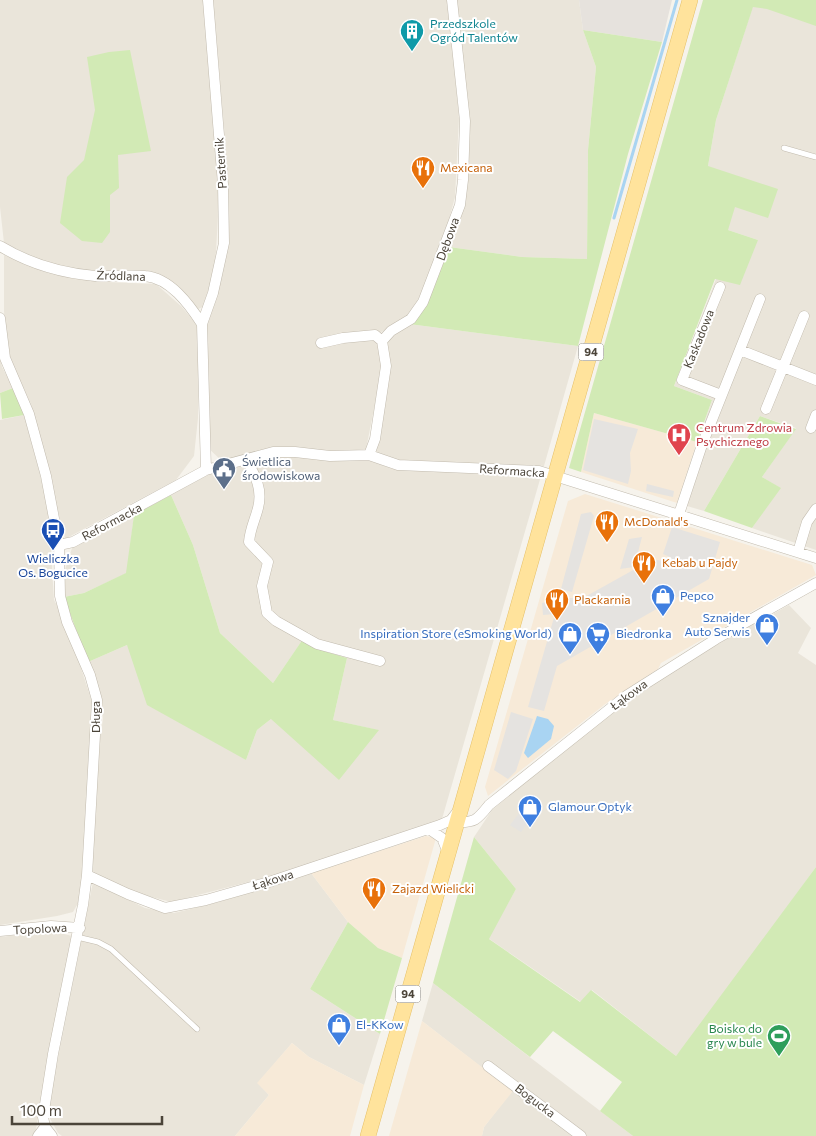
<svg xmlns="http://www.w3.org/2000/svg" width="816" height="1136" font-family="Commissioner,sans-serif">
  <rect width="100%" height="100%" fill="#f6f3ec"/>
  <path fill="#eae5da" d="M0,0H204L219,198L215,270L203,307L198,309L177,286L152,272L74,270L47,263L4,243L0,207Z
    M213,0H448L459,118L455,197L441,249L411,315L378,334L382,369L366,449L338,452L302,449L222,461L207,447L205,326L222,276L227,241L226,151Z
    M457,0H579L583,30L596,67L588,150L587,259L522,257L449,247L467,183Z
    M816,0V550L752,528L780,488L762,477L796,428L760,416L704,511L677,503L712,400L674,386L716,279L758,240L728,230L708,166L716,120L753,6Z
    M4,255L45,272L69,274L107,282L156,284L181,306L198,326V418L194,456L176,480L65,539L31,404L9,356L4,312Z
    M409,324L578,346L544,466L398,461L376,452L387,340Z
    M0,356L2,367L13,388L0,393Z
    M24,415L48,505L54,600L66,622L92,702L81,898L73,912L57,916L0,925V420Z
    M271,455L364,458L392,469L541,476L442,819L314,865L171,902L125,890L92,872L99,745L103,719L101,700L88,662L127,645L246,760L257,730L271,719L378,730L333,720L349,649L323,642L308,632L273,683L220,633L193,545L171,495L213,472Z
    M134,515L127,573L84,593L64,597L65,570L72,548Z
    M789,605L811,628L798,653L816,665V867L702,1025L676,1056L592,990L581,1002L488,938L516,889L474,837L492,810L611,711L713,647Z
    M311,873L348,922L310,989L380,1034L364,1085L309,1057L292,1043L258,1083L269,1095L235,1136H62L58,1133L48,1115L51,1093L93,882L145,908L174,913L219,902Z
    M52,931L72,936L36,1129L33,1136H0V937Z
    M433,983L633,1136H482L484,1127L512,1091L422,1021Z"/>
  <path fill="#f7ead8" d="M594,413L697,442L677,503L581,472Z
    M585,494L812,565L816,575L661,663L658,669L604,705L488,796L485,787L568,501Z
    M426,836L436,838L402,958L378,948L348,922L311,873Z
    M422,1021L513,1091L484,1127L482,1136H389Z
    M292,1043L309,1057L364,1085L350,1136H235L269,1095L257,1083Z"/>
  <path fill="#e6e2dd" d="M579,0H672L662,42L583,30Z"/>
  <path fill="#d2eab5" d="M703,0H816V26L767,9L753,7L716,120L708,166L778,189L768,218L735,207L728,230L758,240L740,285L715,279L674,386L712,400L697,442L594,413L581,472L569,468Z
    M583,30L662,42L628,154L578,346L409,324L449,247L522,257L587,259L588,150L596,67Z
    M130,50L151,151L118,155L119,188L110,195V232L102,243L82,241L60,223L67,177L84,160L95,110L87,57L109,52Z
    M13,388L24,415L2,419L0,393Z
    M760,416L796,429L762,477L781,488L752,528L704,511Z
    M171,495L193,545L220,633L273,683L303,639L324,651L347,658L333,720L379,730L339,780L271,719L257,730L246,760L147,705L127,645L88,662L64,597L84,593L126,573L134,515Z
    M474,837L516,889L489,939L580,1002L591,990L676,1056L816,867V1136H633L600,1111L622,1082L553,1031L530,1057L433,983Z
    M348,922L378,948L402,958L380,1034L310,989Z"/>
  <path fill="#e5e3e0" d="M594,419L638,429L630,453L631,471L628,484L583,470Z
    M647,484L674,491L673,497L646,491Z
    M591,512L594,516L572,592L561,589L581,514Z
    M672,527L720,542L709,579L557,666L544,711L528,707L555,614L543,615L542,603L562,598H583L635,569L639,571L657,560L665,561L670,557L663,554Z
    M642,537L634,567L620,569L629,539Z
    M511,712L533,719L516,771L508,779L494,770Z
    M524,807L534,814L521,832L510,825Z"/>
  <path fill="#a9d4f2" d="M537,716L548,719L554,726L551,739L528,758L524,753Z"/>
  <g fill="none" stroke-linecap="round" stroke-linejoin="round">
    <path stroke="#a9d4f2" stroke-width="3" d="M614,218L677,0"/>
    <g stroke="#c2bbae" stroke-width="6">
      <path id="service" d="M784,148L816,157
        M77,937L98,942L111,949L197,1029"/>
    </g>
    <g stroke="#c2bbae" stroke-width="11">
      <path id="minor" d="M0,246C28,263 61,273 95,276C111,277 128,274 145,276C170,278 189,304 202,324
        M720,287L682,380L721,395
        M0,318L5,358L29,414L46,476L59,545L60,596L67,622L90,675L97,700L87,875L83,905L53,1054L43,1117L45,1127L52,1136
        M321,343L343,338L375,335L382,341
        M740,350L816,380
        M766,409L804,316
        M811,428L816,415
        M369,455L375,439L386,366L382,341L391,331L411,319L423,302L460,205L463,180L465,121L452,0
        M246,459C255,475 263,489 258,508C255,520 250,529 249,542L268,562L262,586L267,613L276,621L317,644L380,661
        M206,470L202,324L213,293L224,243L223,184L208,0
        M679,514L702,445L760,299
        M59,545L73,542L206,470L273,452H295L330,456L369,455L398,465L539,471L816,558
        M798,552L807,522L816,509
        M456,822C475,823 477,820 489,805L626,696L716,639L816,583
        M429,829L442,838L448,853
        M87,875L128,894L165,908L206,900L269,882L440,825L451,820L458,811
        M0,931L51,926L80,928
        M488,1066L581,1136
        M38,1136L45,1127"/>
    </g>
    <g stroke="#e6c16a" stroke-width="16">
      <path id="primary" d="M368,1136L690,0"/>
    </g>
    <use href="#service" stroke="#fff" stroke-width="5"/>
    <use href="#minor" stroke="#fff" stroke-width="10"/>
    <use href="#primary" stroke="#ffe39c" stroke-width="15"/>
  </g>
  <defs>
    <g id="building-pin" transform="scale(1.25)"><path d="M0 17L-7.5 6A9.5 9.5 0 1 1 7.5 6Z" fill="#0f9aa8" stroke="#fff"/><path d="M-4-6H4V6H1V3H-1V6H-4ZM-2.5-4.3h1.7v1.8h-1.7ZM.8-4.3h1.7v1.8H.8ZM-2.5-1h1.7V.8h-1.7ZM.8-1h1.7V.8H.8Z" fill="#fff"/></g>
    <g id="restaurant-pin" transform="scale(1.25)"><path d="M0 17L-7.5 6A9.5 9.5 0 1 1 7.5 6Z" fill="#e8710a" stroke="#fff"/><path d="M-5-6h1v4h1v-4h1v4h1v-4h1v5L-1.5 .5V6h-2V.5L-5-1ZM5-6V6H3V1.5H1.5Q1.5-4 5-6Z" fill="#fff"/></g>
    <g id="hospital-pin" transform="scale(1.25)"><path d="M0 17L-7.5 6A9.5 9.5 0 1 1 7.5 6Z" fill="#e0444e" stroke="#fff"/><path d="M-5-5h3v3.5h4V-5h3V5h-3V1.5h-4V5h-3Z" fill="#fff"/></g>
    <g id="civic-pin" transform="scale(1.25)"><path d="M0 17L-7.5 6A9.5 9.5 0 1 1 7.5 6Z" fill="#5c6f8a" stroke="#fff"/><path d="M-.6-6.5H3V-4.5H.6V-3L4-1V1h2V6H-6V1h2V-1L-.6-3ZM-1.2 2.5V6h2.4V2.5Z" fill="#fff"/></g>
    <g id="bus-pin" transform="scale(1.25)"><path d="M0 17L-7.5 6A9.5 9.5 0 1 1 7.5 6Z" fill="#1a4fb4" stroke="#fff"/><path d="M-5-6H5V4H4V6H2V4H-2V6H-4V4H-5ZM-3.5-4V0h7V-4ZM-3.5 1.2v1.5H-2V1.2ZM2 1.2v1.5H3.5V1.2Z" fill="#fff"/></g>
    <g id="shop-pin" transform="scale(1.25)"><path d="M0 17L-7.5 6A9.5 9.5 0 1 1 7.5 6Z" fill="#3f7fe0" stroke="#fff"/><path d="M-5-2.5h2.3a2.7 3.5 0 0 1 5.4 0H5L5.5 6h-11ZM-1.5-2.5h3a1.5 2.3 0 0 0-3 0Z" fill="#fff"/></g>
    <g id="supermarket-pin" transform="scale(1.25)"><path d="M0 17L-7.5 6A9.5 9.5 0 1 1 7.5 6Z" fill="#3f7fe0" stroke="#fff"/><path d="M-6-5.5h2.5l.6 2H6L4.5 2H-2.5L-4.4-4H-6ZM-1.5 3.2a1.3 1.3 0 1 0 .1 0ZM3 3.2a1.3 1.3 0 1 0 .1 0Z" fill="#fff"/></g>
    <g id="stadium-pin" transform="scale(1.25)"><path d="M0 17L-7.5 6A9.5 9.5 0 1 1 7.5 6Z" fill="#2e9e5b" stroke="#fff"/><path d="M0-5a6.5 5 0 1 0 0 10a6.5 5 0 1 0 0-10ZM-3.5-1.8h7v3.6h-7Z" fill="#fff"/></g>
  </defs>
  <g fill-rule="evenodd">
    <use href="#building-pin" x="412" y="31"/>
    <use href="#restaurant-pin" x="423" y="168"/>
    <use href="#hospital-pin" x="679" y="435"/>
    <use href="#civic-pin" x="224" y="469"/>
    <use href="#restaurant-pin" x="607" y="522"/>
    <use href="#bus-pin" x="53" y="530"/>
    <use href="#restaurant-pin" x="644" y="563"/>
    <use href="#shop-pin" x="663" y="596"/>
    <use href="#restaurant-pin" x="557" y="600"/>
    <use href="#shop-pin" x="767" y="625"/>
    <use href="#shop-pin" x="570" y="634"/>
    <use href="#supermarket-pin" x="598" y="634"/>
    <use href="#shop-pin" x="530" y="807"/>
    <use href="#restaurant-pin" x="374" y="889"/>
    <use href="#shop-pin" x="339" y="1025"/>
    <use href="#stadium-pin" x="779" y="1036"/>
  </g>
  <g text-anchor="middle" stroke-width="4" stroke-linejoin="round" paint-order="stroke">
    <g fill="#fff" stroke="#817c74" stroke-width="1">
      <rect x="578.5" y="343.5" width="25" height="17" rx="4"/>
      <rect x="395.5" y="985.5" width="25" height="17" rx="4"/>
    </g>
    <g font-size="11" font-weight="bold" fill="#4b4439">
      <text x="591" y="356">94</text>
      <text x="408" y="998">94</text>
    </g>
    <g font-size="12" fill="#0d838f" stroke="#fff" text-anchor="start">
      <text x="430" y="28">Przedszkole<tspan x="430" dy="14">Ogród Talentów</tspan></text>
    </g>
    <g font-size="12" fill="#4b4439" stroke="#fff">
      <text transform="translate(221 163) rotate(-94)" y="4">Pasternik</text>
      <text transform="translate(448 239) rotate(-70)" y="4">Dębowa</text>
      <text transform="translate(121 276) rotate(2)" y="4">Źródlana</text>
      <text transform="translate(699 339) rotate(-68)" y="4">Kaskadowa</text>
      <text transform="translate(512 471) rotate(4)" y="4">Reformacka</text>
      <text transform="translate(112 522) rotate(-28)" y="4">Reformacka</text>
      <text transform="translate(629 695) rotate(-36)" y="4">Łąkowa</text>
      <text transform="translate(96 717) rotate(-90)" y="4">Długa</text>
      <text transform="translate(273 880) rotate(-17)" y="4">Łąkowa</text>
      <text transform="translate(40 929) rotate(-3)" y="4">Topolowa</text>
      <text transform="translate(535 1101) rotate(37)" y="4">Bogucka</text>
    </g>
    <g font-size="12" fill="#c56008" stroke="#fff" text-anchor="start">
      <text x="440" y="172">Mexicana</text>
      <text x="624" y="526">McDonald's</text>
      <text x="662" y="567">Kebab u Pajdy</text>
      <text x="574" y="604">Plackarnia</text>
      <text x="392" y="893">Zajazd Wielicki</text>
    </g>
    <g font-size="12" fill="#be3a42" stroke="#fff" text-anchor="start">
      <text x="696" y="432">Centrum Zdrowia<tspan x="696" dy="14">Psychicznego</tspan></text>
    </g>
    <g font-size="12" fill="#4e5e75" stroke="#fff" text-anchor="start">
      <text x="242" y="466">Świetlica<tspan x="242" dy="14">środowiskowa</tspan></text>
    </g>
    <g font-size="12" fill="#164399" stroke="#fff">
      <text x="53" y="563">Wieliczka<tspan x="53" dy="14">Os. Bogucice</tspan></text>
    </g>
    <g font-size="12" fill="#366cbe" stroke="#fff" text-anchor="start">
      <text x="680" y="600">Pepco</text>
      <text x="750" y="622" text-anchor="end">Sznajder<tspan x="750" dy="14">Auto Serwis</tspan></text>
      <text x="552" y="638" text-anchor="end">Inspiration Store (eSmoking World)</text>
      <text x="616" y="638">Biedronka</text>
      <text x="548" y="811">Glamour Optyk</text>
      <text x="356" y="1029">El-KKow</text>
    </g>
    <g font-size="12" fill="#27864d" stroke="#fff" text-anchor="end">
      <text x="762" y="1033">Boisko do<tspan x="762" dy="14">gry w bule</tspan></text>
    </g>
  </g>
  <path d="M12 1116v8h150v-8" fill="none" stroke="#4b4439" stroke-width="2.5"/>
  <text x="20" y="1116" font-size="15" fill="#4b4439" stroke="#ffffff" stroke-width="4" paint-order="stroke">100 m</text>
</svg>
